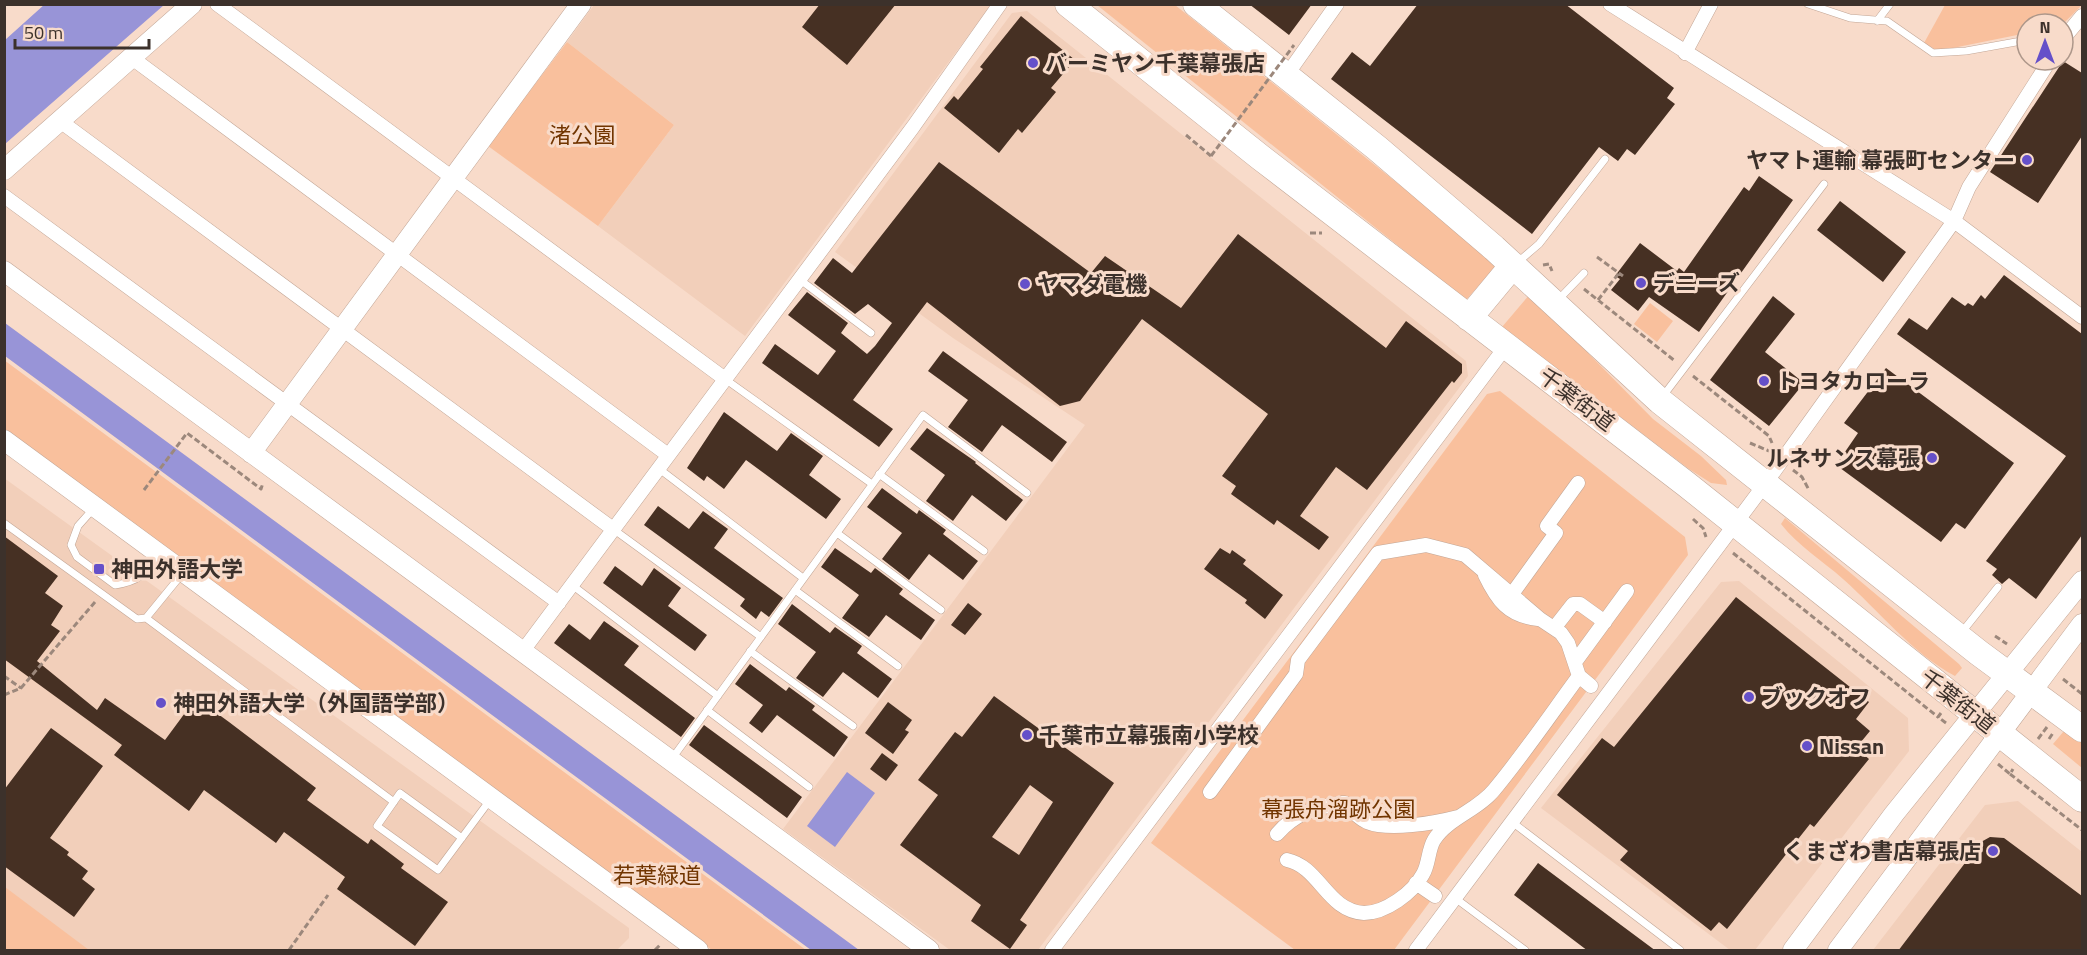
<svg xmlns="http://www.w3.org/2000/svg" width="2087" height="955" font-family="'Titillium Web','Noto Sans JP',sans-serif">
  <rect width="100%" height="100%" fill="#f8dbca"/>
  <path fill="#f2cfba" d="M594,5H991L745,336L598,226L674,125L567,42Z
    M1027,11L1466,361L1468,376L1038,950H950L783,829L1085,425L953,338L835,252L1012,13Z
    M4,478L629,928V938L617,950H5Z
    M1739,581L1908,718L1909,751L1755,950H1730L1541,808L1721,582Z
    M2018,801L2082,852V950H1873L1985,805Z"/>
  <path fill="#f9c09d" d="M1097,5H1175L1497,263L1496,266L1466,300Z
    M1945,5H2082L2063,24H2027V33L1938,51L1924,43Z
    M567,42L674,125L598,226L488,146Z
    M1530,294L1653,419L1701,456L1726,480L1727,485L1711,483L1689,469L1502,327Z
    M1650,303L1673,321L1657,342L1634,324Z
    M4,360L806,950H712L5,429Z
    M1500,391L1685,537L1688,555L1394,950H1295L1151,843L1487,394Z
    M1785,518L1959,664L1962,668L1955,676C1912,653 1879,611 1843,579C1823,561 1798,546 1781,524Z
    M2064,731L2082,742V768L2053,744Z
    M5,887L89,950H5Z"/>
  <path fill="#9894d7" d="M45,4L164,5L5,144V40Z
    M5,323L859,950H811L5,356Z
    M847,772L875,793L835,847L807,826Z"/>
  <path fill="#463023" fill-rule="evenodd" d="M820,4H896L847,65L802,27Z
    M1249,4H1312L1289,35Z
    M1418,4H1565L1674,88L1667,98L1675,104L1635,155L1627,149L1618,161L1599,147L1532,234L1331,79L1352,52L1370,66Z
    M1021,16L1075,60L1051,88L1056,92L1022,133L1018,129L999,153L944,108L954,96L958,100L983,69L980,67Z
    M2063,61L2082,73V136L2038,203L1990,172Z
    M939,162L1091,273L1105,256L1181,308L1238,234L1386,348L1406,321L1462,364V373L1454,383L1452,381L1367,490L1336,467L1300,516L1329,537L1319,550L1277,520L1274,525L1231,494L1236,486L1222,476L1268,414L1142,319L1080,401L1060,406L927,302L853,400L893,429L879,447L762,363L775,344L818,375L836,351L788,315L807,292L848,323L841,333L867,354L875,346L892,323L868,304L855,314L814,283L833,258L852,273Z
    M1759,176L1793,200L1699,332L1649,297L1638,311L1611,290L1620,279L1615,276L1640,243L1677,271L1679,268L1684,272L1744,187L1749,191Z
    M1840,201L1906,252L1883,282L1817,230Z
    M2004,275L2082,334V535L2036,599L2009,578L2002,584L1992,575L1997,569L1986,561L2066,456L1897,334L1909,318L1927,330L1952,297L1965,306L1968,303L1973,306L1981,295L1985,299Z
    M1773,296L1795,314L1765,352L1804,383L1769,426L1710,380Z
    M943,351L1067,442L1052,462L1002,425L982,452L948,427L968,400L928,371Z
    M1886,368L2014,463L1965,529L1956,523L1941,542L1836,465L1858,433L1844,423Z
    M724,412L777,451L791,433L823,456L809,475L841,499L826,519L746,460L724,489L707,476L704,481L687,468Z
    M927,428L976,462L975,463L1023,500L1006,521L972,495L953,521L926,501L945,475L910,449Z
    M882,488L917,514L919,510L946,530L943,534L978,561L963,580L929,554L909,580L882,559L902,533L867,507Z
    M658,506L689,529L703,511L728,529L714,548L783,598L769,617L761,611L756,619L740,606L745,599L644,525Z
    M4,536L58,576L45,593L63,606L51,625L60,631L37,661L97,710L105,698L165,740L196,698L229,722L316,788L307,800L368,844L371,839L404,864L401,868L448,902L415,946L337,889L345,877L284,832L276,843L204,790L189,811L114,755L122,745L4,659Z
    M835,548L871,573L875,568L903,589L899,594L935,620L921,640L886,615L869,637L842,618L859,595L821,567Z
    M1220,548L1230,554L1232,550L1246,560L1243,564L1283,595L1265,619L1245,603L1247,600L1204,569Z
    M615,566L642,586L654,568L681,588L668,606L707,635L695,651L603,583Z
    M1736,597L1869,702L1856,719L1870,731L1856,748L1869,759L1814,827L1810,824L1727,929L1719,922L1711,931L1620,860L1628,851L1557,795L1602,738L1614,747Z
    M968,603L982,614L965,635L951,625Z
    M792,604L830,633L835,627L862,646L857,653L892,679L878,698L843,672L823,697L796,678L816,652L778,624Z
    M604,621L639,646L624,665L695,718L681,737L554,643L569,624L590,640Z
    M750,664L786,691L789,687L815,706L812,710L848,737L834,757L777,715L762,733L749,723L763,705L735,684Z
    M994,696L1114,783L1020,920L1027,925L1010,949L971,921L981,905L900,845L938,795L918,780L955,732L962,737ZM1030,785L1053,802L1019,855L992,837Z
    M888,702L912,720L905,730L909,732L893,754L865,733Z
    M704,725L802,797L787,818L689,745Z
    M51,728L103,766L50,838L69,852L67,855L88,871L82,879L95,889L74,917L4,866V790Z
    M882,753L898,765L886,781L870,769Z
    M1990,837L2004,838L2082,896V951H1898L1981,842Z
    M1538,863L1621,925L1656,951H1588L1514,895Z"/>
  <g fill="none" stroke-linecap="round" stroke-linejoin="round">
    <g stroke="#c2a696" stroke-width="8">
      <path id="lane" d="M1808,4L1850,18L1887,21L1933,53L1966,51L2027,40
        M1877,21L1890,4
        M1518,262L1539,244L1605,159
        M799,279L871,333
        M1558,300L1584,273
        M725,379L872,484
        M1663,396L1824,184
        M658,468L803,578
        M879,474L984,551
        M94,508L78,526L71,545L77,557L115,585C136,582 148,574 158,556
        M4,523L137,619L146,618L182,574
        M613,529L761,637
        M837,533L941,610
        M572,585L718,696
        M795,590L898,666
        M146,618L394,802
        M1962,632L1998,587
        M750,651L853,726
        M707,710L809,787
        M671,760L923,415L1027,493
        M1512,822L1680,950
        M462,838L400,793L377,826L438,870C455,847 472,824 490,800
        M1455,898L1525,950"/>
    </g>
    <g stroke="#c2a696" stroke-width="15">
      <path id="street" d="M217,4L725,379
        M1610,4L1954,221L2082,317
        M2063,39L2082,16
        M1685,53L1711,4
        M132,58L668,455
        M1286,76L1337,4
        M60,121L613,529
        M4,196L559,603
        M1485,575C1497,600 1508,616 1538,619
        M1512,594L1556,533L1547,526L1578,483
        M1555,627L1573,604H1580L1605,622
        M522,652L913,127L1000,4
        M1575,662L1627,591
        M1579,676L1591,686
        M1210,792L1296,674L1298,660L1378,553L1426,545L1465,555L1540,619L1561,633L1568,643L1579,676C1551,714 1524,754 1494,790C1478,810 1448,818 1434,840C1428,850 1429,864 1423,874C1413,893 1385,913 1364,913C1327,911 1320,867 1287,860
        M1277,834C1295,813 1314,808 1341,803H1345C1351,810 1358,818 1367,822C1389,831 1435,823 1458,817
        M1416,883L1435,896
        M1052,950L1507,345
        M1416,950L1765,484L1954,221L1969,187L2050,60"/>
    </g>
    <g stroke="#c2a696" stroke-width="21">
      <path id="secondary" d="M4,170L192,4
        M4,271L929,950
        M4,440L698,950
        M251,453L581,4
        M1793,950L1894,814L2082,581
        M1838,950L2082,624"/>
    </g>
    <g stroke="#c2a696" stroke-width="27">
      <path id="highway" d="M1068,4L1260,157L1686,484L2082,799
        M1196,4L1377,148L1494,248L1660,401L1979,653L2082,729
        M1469,318L1513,265"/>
    </g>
    <path stroke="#9c887c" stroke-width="3" stroke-dasharray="6 3" stroke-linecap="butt" d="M1186,135L1211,156
      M1310,233H1322
      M1597,257L1623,276
      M1543,265L1549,264L1552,271
      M1584,289L1675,361
      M1598,300L1619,273
      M1693,376L1769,436L1772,443
      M1750,443L1769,451
      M1793,470L1802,477L1809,490
      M144,490L187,433L261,489L263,483
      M1693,519L1703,528L1706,537
      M1733,553L1938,717
      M1995,636L2007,644
      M4,676L21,688
      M2063,679L2082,694
      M4,695L21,688L95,602
      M1941,713L1938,717L1946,723
      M2038,739L2047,727
      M2049,739L2053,733
      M1998,764L2010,774L2013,769
      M2010,774L2082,830
      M289,950L328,895
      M655,950L660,945"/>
    <use href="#lane" stroke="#fff" stroke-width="7"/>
    <use href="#street" stroke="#fff" stroke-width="14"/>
    <use href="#secondary" stroke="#fff" stroke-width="20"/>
    <use href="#highway" stroke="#fff" stroke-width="26"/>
    <path stroke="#9c887c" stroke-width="3" stroke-dasharray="6 3" stroke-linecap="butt" d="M1211,156L1294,45"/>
  </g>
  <g fill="#6550c9" stroke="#f8dbca" stroke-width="2">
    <circle cx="1033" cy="63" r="6"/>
    <circle cx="2027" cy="160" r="6"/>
    <circle cx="1641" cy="283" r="6"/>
    <circle cx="1025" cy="284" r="6"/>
    <circle cx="1764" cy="381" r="6"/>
    <circle cx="1932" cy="458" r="6"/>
    <rect x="93" y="563" width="12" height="12" rx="3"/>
    <circle cx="1749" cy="697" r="6"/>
    <circle cx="161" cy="703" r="6"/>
    <circle cx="1027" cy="735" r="6"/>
    <circle cx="1807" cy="746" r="6"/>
    <circle cx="1993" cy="851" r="6"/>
  </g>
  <g text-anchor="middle" stroke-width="6" stroke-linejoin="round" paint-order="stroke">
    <g font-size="22" font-weight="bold" fill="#3c312b" stroke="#f8dbca" text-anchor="start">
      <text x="1045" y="71">バーミヤン千葉幕張店</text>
      <text x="2015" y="168" text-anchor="end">ヤマト運輸 幕張町センター</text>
      <text x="1653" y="291">デニーズ</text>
      <text x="1037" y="292">ヤマダ電機</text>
      <text x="1776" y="389">トヨタカローラ</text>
      <text x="1920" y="466" text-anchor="end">ルネサンス幕張</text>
      <text x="111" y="577">神田外語大学</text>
      <text x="1761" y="705">ブックオフ</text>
      <text x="173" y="711">神田外語大学（外国語学部）</text>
      <text x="1039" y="743">千葉市立幕張南小学校</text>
      <text x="1819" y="754">Nissan</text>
      <text x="1981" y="859" text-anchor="end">くまざわ書店幕張店</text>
    </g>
    <g font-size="22" fill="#713500" stroke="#f8dbca">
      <text x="582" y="143">渚公園</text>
      <text x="1338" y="817">幕張舟溜跡公園</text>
      <text x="657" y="883">若葉緑道</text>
    </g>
    <g font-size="22" fill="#3c312b" stroke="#f8dbca">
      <text transform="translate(1577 399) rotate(37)" y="8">千葉街道</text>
      <text transform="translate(1958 701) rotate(38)" y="8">千葉街道</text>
    </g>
  </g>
  <rect width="2087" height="955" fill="none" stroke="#3c312b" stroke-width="12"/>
  <g transform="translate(2045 42)"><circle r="28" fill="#f8dbca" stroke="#ad978a" stroke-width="1.5"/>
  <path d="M0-4.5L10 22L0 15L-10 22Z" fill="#6550c9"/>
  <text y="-9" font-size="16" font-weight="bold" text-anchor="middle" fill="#3c312b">N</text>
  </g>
  <path d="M15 39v9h134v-9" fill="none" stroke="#3c312b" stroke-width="3"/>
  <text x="24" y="39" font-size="18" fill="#3c312b" stroke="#f8dbca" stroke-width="4.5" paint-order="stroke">50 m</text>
</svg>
